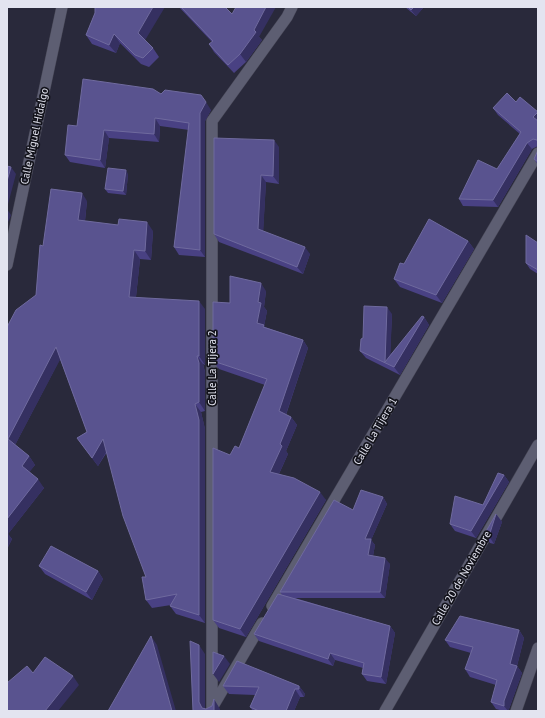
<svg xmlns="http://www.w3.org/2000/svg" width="545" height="718" font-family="'PT Sans',sans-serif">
  <rect width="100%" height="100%" fill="#29293b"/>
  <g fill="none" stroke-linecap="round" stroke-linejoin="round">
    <g stroke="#444453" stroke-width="12">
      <path id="minor" d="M7,265L62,7
        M272,606L538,153
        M212,708L262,623
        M212,711V121L287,17L292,7
        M385,711L538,445
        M516,711L538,648"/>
    </g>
    <use href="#minor" stroke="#5d5e72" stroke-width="11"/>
  </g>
  <path fill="#494183" d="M179,7H225L232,14L259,37L262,40L246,62L234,73L214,52L209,44L212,42Z
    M405,7H424L416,16Z
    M95,13L145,40L153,48L159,57L149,67L141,64L120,43L116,53L92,44L86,35Z
    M161,94L211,110L205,121V257L179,255L174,247L189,130L160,126L159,142L109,138L105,168L70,162L65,155L77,126Z
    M520,97L538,113V146L532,149L498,207L463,206L459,199L497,169L520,134L498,115L493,108L516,102Z
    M279,147V184L266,182L263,231L310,254L303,274L219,242L214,234Z
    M538,150V165L534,159Z
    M128,174L126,195L108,193L105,189Z
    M87,201L85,221L153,231L151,260L140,259L136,297L205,309V365L203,364L205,372V411L201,412L205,429V623L176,614L170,606L171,605L152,608L146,600V577L107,452L98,466L77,438L87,432L60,359L15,445L29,456L35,465L29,472L44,488L8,534L12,539L7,549V327L36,295L43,246Z
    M468,241L474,249L442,303L400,287L394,279L404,264Z
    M538,243V274L530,269L526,263Z
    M266,291L264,307L267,311L264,326L265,327L303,340L308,348L286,415L291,417L297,425L286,451L288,454L279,474L326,500L246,637L219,628L213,620L230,455L239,448L265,385L219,369L213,361L230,303Z
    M392,314L390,355L424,317L429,325L400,375L366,358L360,351L363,338Z
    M504,475L509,482L476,538L455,531L450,524L483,505Z
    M383,497L387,504L371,540L375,545L373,556L390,564L385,598H295L390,626L395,633L386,684L367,681L362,674L363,668L335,660L333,666L259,641L254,634L282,595L280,592L353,510Z
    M496,514L502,522L494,544L490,543L484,535Z
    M39,566L98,571L103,579L92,600L45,574Z
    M519,630L524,638L517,666L522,673L509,709V711H503L496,709L491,702L496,685L470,677L465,669L471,653L450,647L445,640Z
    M223,686H299L305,694L304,697H300L294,711H253L250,707L255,695L229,694Z"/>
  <path fill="#353061" d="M153,7H165L144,42L138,33Z
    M266,7H276L259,37L262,40L246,62L240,54Z
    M414,7H424L416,16L411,10Z
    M114,34L120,43L116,53L109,45Z
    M206,102L211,110L205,121V257L200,250V113Z
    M538,112V124L533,117Z
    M155,118L160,126L159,142L154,134Z
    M104,130L109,138L105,168L100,160Z
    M274,140L279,147V184L273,176Z
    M527,143L532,149L498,207L493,200Z
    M11,167L16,174L7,208V181Z
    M126,170L128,174L126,195L123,191Z
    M261,175L266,182L263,236L258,229Z
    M82,193L87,201L84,229L78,220Z
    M7,209L11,215L10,218L7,224Z
    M147,222L153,231L151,260L145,251Z
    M468,241L474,249L442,303L436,295Z
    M305,247L310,254L303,274L297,267Z
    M134,250L140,259L135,305L129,297Z
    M261,283L266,291L264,307L267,311L264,326L269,334L257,323L258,302Z
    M199,301L205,309V365L199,356Z
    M387,307L392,314L390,365L385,362Z
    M424,317L429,325L400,375L394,367Z
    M303,340L308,348L284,420L279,411Z
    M56,347L62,356L14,447L8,439Z
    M197,356L203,364L205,372V411L199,402Z
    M195,404L201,412L205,429V623L199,615Z
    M291,417L297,425L286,451L288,454L276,480L270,472L280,444Z
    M103,439L109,447L98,466L92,458Z
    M29,456L35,465L27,475L22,466Z
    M504,475L509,482L476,538L471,531Z
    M38,479L44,488L8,534L12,539L7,549V519Z
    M320,492L326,500L246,637L240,629Z
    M383,497L387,504L371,540L375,545L372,561L368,555L365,539Z
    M496,514L502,522L494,544L489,536Z
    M385,558L390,564L385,598L380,592Z
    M98,571L103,579L92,600L86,592Z
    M390,626L395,633L386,684L381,677Z
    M519,630L524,638L517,666L522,673L509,709V711H508L504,706V701L510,664Z
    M151,636L157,645L176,711H172Z
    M199,645L205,654V711H204L199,702Z
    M330,653L335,660L333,666L328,659Z
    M224,656L230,664L219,682L213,674Z
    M73,676L79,685L58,711H45Z
    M299,686L305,694L304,697L299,689Z
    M295,689L300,697L294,711H286Z
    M214,699L220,709V711H214Z"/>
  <path fill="#59538f" stroke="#6f6a9e" d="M95,7H153L138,33L153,48L143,58L135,55L114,34L109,45L86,35L95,13Z
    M181,7H225L232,14L236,7H266L254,30L256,32L240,54L228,65L209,44L213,41Z
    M408,7H414L411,10Z
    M83,79L153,89L161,94L165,90L201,95L206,102L200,113V250L174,247L189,123L155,118L154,134L104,130L100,160L65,155L68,125L77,126Z
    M507,93L516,102L520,97L538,112L533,117L538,121V142L537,140L533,139L527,143L493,200L459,199L478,160L497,169L521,132L493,108Z
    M214,138L274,140L273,176L261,175L258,229L305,247L297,267L214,234Z
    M538,150V162L534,159Z
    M7,166L11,167L7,181Z
    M108,168L126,170L123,191L105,189Z
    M51,189L82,193L78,220L118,225L119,219L147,222L145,251L134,250L129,297L199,301V356H197L199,363V402L195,404L199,420V615L170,606L177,594L146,600L142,577H146L123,516L103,439L92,458L77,438L87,432L56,347L8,439L29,456L22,466L38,479L7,519V327L16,310L36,295L40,245L43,246Z
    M429,219L468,241L436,295L394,279L400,263L404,264Z
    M526,235L538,243V270L526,263Z
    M230,276L261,283L258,302L261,303L257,323L264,325L263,327L303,340L279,411L291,417L280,444L282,446L270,472L294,478L320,492L240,629L213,620V448L230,455L235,446L239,448L267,379L213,361V302L230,303Z
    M364,306L387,307L385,362L422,316L424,317L394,367L360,351L361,339L363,338Z
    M498,473L504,475L471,531L450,524L455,496L483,505Z
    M361,490L383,497L365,539H371L368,555L385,558L380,592H280L334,500L353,510Z
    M496,514L489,536L484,535Z
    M51,546L98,571L86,592L39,566Z
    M278,594L390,626L381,677L362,674L364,663L330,653L328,659L254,634Z
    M460,616L519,630L510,664L517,666L504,701V706L491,702L497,680L465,669L473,647L445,640Z
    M151,636L172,711H108Z
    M190,641L199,645V702L202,708L206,709L212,706L214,699V711H193Z
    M213,652L224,656L213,674Z
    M45,657L73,676L45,711H7V683L27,666L33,673Z
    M237,661L299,686V689H295L286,711H259L250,707L259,687L223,686Z"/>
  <g text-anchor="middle" stroke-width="3.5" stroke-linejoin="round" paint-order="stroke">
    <g font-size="11" fill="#e3e4f0" stroke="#13131b">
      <text transform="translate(34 136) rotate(-78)" y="4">Calle Miguel Hidalgo</text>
      <text transform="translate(212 368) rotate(-90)" y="4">Calle La Tijera 2</text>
      <text transform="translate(375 431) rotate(-60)" y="4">Calle La Tijera 1</text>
      <text transform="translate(461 578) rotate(-60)" y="4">Calle 20 de Noviembre</text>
    </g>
  </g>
  <rect width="545" height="718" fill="none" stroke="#e3e4f0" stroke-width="16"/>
</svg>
